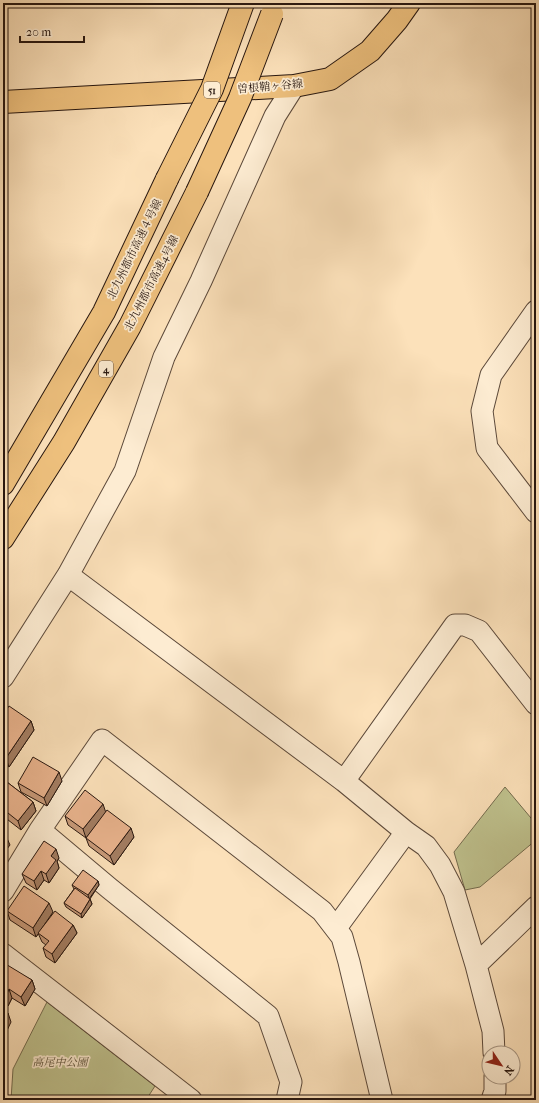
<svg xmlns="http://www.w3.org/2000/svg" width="539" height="1103" font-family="'IM FELL French Canon','Noto Serif JP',serif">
  <rect width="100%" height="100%" fill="#fce1ba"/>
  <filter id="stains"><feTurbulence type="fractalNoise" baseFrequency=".005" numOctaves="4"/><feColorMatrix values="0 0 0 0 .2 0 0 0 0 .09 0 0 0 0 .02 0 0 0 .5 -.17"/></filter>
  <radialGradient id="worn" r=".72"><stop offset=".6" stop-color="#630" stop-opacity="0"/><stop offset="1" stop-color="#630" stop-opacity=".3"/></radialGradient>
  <path fill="#c0c38f" stroke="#746c4f" d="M505,787L536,824V840L480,887L465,890L454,852Z
    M47,1002L155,1086L146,1100H11L13,1069Z"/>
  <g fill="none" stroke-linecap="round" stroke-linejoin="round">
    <g stroke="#5c493a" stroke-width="23">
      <path id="minor" d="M536,311L491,375L482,411L487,448L536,512
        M68,575L344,781L406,832L426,846L440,865L454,892L476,965L493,1031L494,1053
        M3,677L68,575L125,471L164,357L201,281L275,116L294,86
        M344,781L455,625H465L479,631L536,704
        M40,830L109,888L268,1016L291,1082L287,1100
        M3,891L40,830L102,740L322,911L342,937L349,962L382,1100
        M336,928L406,832
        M3,954L191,1100
        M476,965L536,907
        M492,1100L495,1091V1077"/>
    </g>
    <g stroke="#27160f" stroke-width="24">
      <path id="primary" d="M3,102L294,86L330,79L370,51L397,20L409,3"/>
    </g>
    <g stroke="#27160f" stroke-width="24">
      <path id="motorway" d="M3,484L104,312L167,179
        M3,538L64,442L130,326L197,192"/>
    </g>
    <use href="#minor" stroke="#fdecd2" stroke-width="21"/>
    <use href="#primary" stroke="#eec07d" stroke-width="22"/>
    <use href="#motorway" stroke="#eec07d" stroke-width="22"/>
    <g stroke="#27160f" stroke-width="24" stroke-linecap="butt">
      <path id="motorway-bridge" d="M167,179L212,89L243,3
        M197,192L240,98L272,14"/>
    </g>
    <use href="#motorway-bridge" stroke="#eec07d" stroke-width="22"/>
  </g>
  <path fill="#c99b7a" stroke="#27160f" d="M3,715L31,721L34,730L9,767L3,763Z
    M3,779L33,802L36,811L21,830L3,816Z
    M62,781L47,806L21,792L18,783Z
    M105,812L134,837L114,865L89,846L86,838L68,825L65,816Z
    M59,858L57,861L59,868L49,883L44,880L37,890L26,883L22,874Z
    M98,881L99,885L90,899L92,904L82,918L66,907L64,903L74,889L72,885Z
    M7,911L53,912L36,937L10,920Z
    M73,925L77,933L55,963L46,957L43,948L46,945L42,942L38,933Z
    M3,966L32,980L35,989L25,1006L12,998L8,1006L3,1003Z"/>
  <path fill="#a47e63" stroke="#27160f" d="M31,721L34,730L9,767L6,758Z
    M59,772L62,781L47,806L44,798Z
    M33,802L36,811L21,830L18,821Z
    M103,804L106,813L86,838L83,829Z
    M131,828L134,837L114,865L110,856Z
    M6,836L10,845L3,854V841Z
    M56,849L59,858L57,861L59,868L49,883L46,874L51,856Z
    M41,871L44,880L37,890L34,881Z
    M98,881L99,885L89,899L88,895Z
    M90,899L92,904L82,918L81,914Z
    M49,903L53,912L36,937L33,928Z
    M73,925L77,933L55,963L52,954Z
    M32,980L35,989L25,1006L21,997Z
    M9,989L12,998L8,1006L5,997Z
    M8,1013L11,1022L3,1039V1024Z"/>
  <path fill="#eab48e" stroke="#27160f" d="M9,706L31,721L6,758L3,756V715Z
    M33,757L59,772L44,798L18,783Z
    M3,779L33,802L18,821L3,809Z
    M85,790L103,804L83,829L65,816Z
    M107,810L131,828L110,856L86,838Z
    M3,834L6,836L3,841Z
    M44,841L56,849L51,856L56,860L46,874L41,871L34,881L22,874Z
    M83,870L98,881L88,895L72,885Z
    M24,886L49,903L33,928L7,911Z
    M75,888L90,899L81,914L64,903Z
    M55,911L73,925L52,954L43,948L49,941L38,933Z
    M4,963L32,980L21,997L9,989L5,997L3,996V966Z
    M3,1011L8,1013L3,1024Z"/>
  <g text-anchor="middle" stroke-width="3.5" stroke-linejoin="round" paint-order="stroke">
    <g fill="#fdecd2" stroke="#67564a" stroke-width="1">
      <rect x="204" y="82" width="16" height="16" rx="3"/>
      <rect x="99" y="361" width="14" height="16" rx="3"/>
    </g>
    <g font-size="10" font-weight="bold" fill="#27160f">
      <text x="212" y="94">51</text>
      <text x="106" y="373">4</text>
    </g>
    <g font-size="11" fill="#27160f" stroke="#fdecd2">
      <text transform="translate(270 86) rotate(-5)" y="4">曽根鞘ヶ谷線</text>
      <text transform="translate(134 249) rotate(-64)" y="4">北九州都市高速４号線</text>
      <text transform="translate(151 283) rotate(-63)" y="4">北九州都市高速4号線</text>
    </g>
    <g font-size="11" font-style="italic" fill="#5d533c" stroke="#fdecd2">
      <text x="60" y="1066">高尾中公園</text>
    </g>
  </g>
  <rect width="539" height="1103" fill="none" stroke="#fce1ba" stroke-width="16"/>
  <rect x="4" y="4" width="531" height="1095" fill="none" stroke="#27160f" stroke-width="2"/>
  <rect x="8" y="8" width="523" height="1087" fill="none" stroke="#27160f"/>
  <g transform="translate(501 1065) rotate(125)"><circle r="19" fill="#fdecd2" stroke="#a79684"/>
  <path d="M0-3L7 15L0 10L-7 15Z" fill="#8f2418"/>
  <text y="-6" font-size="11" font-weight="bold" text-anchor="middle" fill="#27160f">N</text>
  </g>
  <path d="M20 36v6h64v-6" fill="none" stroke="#27160f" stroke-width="2"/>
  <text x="26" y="36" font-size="12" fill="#27160f" stroke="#fdecd2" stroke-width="3" paint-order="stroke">20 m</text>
  <rect width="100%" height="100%" filter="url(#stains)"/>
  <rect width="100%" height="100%" fill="url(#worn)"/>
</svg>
